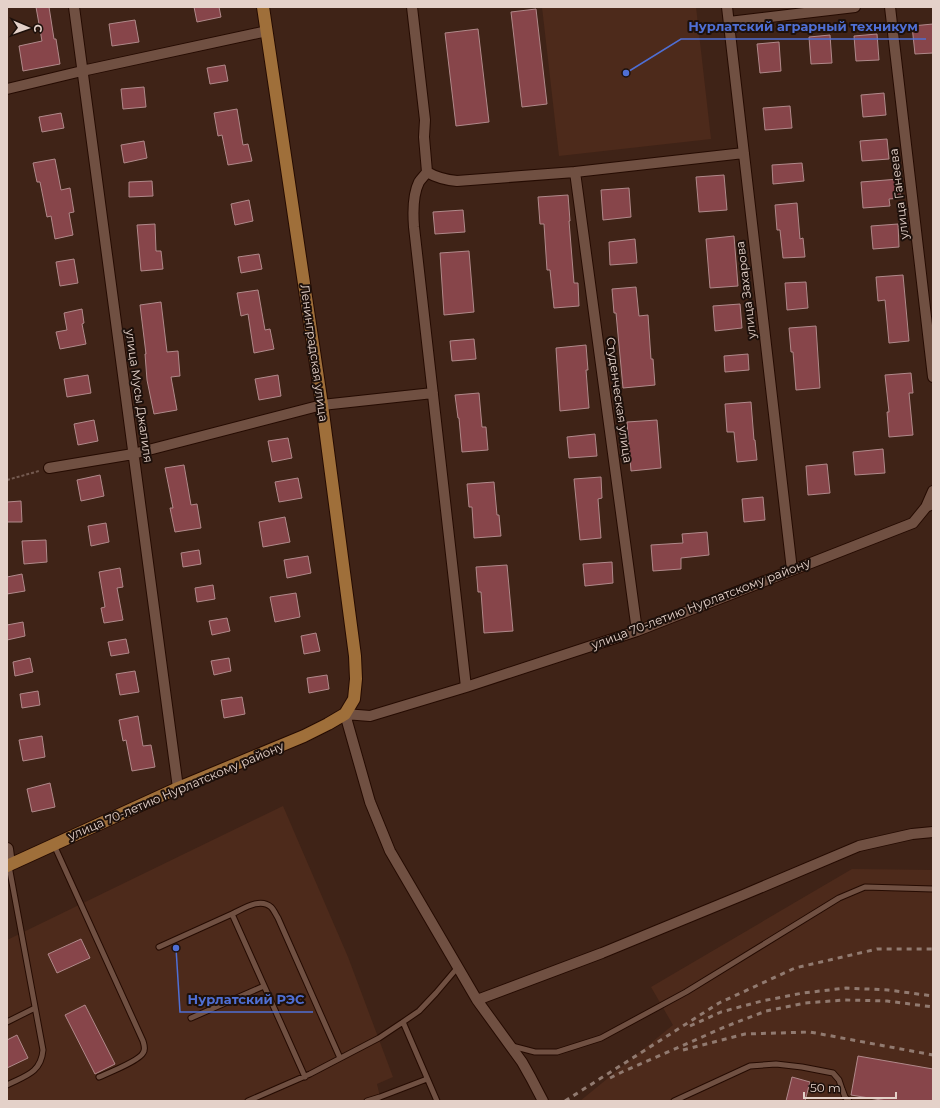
<svg xmlns="http://www.w3.org/2000/svg" width="940" height="1108" font-family="Montserrat,sans-serif">
  <rect width="100%" height="100%" fill="#3f2317"/>
  <path fill="#4d2a1b" d="M542,7H696L711,139L559,156Z
    M283,806L348,957L393,1077L377,1084L381,1101H7V940Z
    M852,869L933,870V1101H580L673,1025L651,987Z"/>
  <path fill="#87454a" stroke="#b0898a" d="M36,7H49L54,39H56L60,64L23,71L19,46L42,41Z
    M194,7H219L221,17L197,22Z
    M536,9L547,104L522,107L511,12Z
    M135,20L139,42L112,46L109,24Z
    M933,24V53L915,54L912,26Z
    M478,29L489,122L456,126L445,33Z
    M877,34L879,60L856,61L854,36Z
    M830,35L832,63L811,64L809,37Z
    M779,42L781,71L760,73L757,44Z
    M225,65L228,81L210,84L207,68Z
    M144,87L146,107L123,109L121,89Z
    M884,93L886,115L863,117L861,95Z
    M790,106L792,128L765,130L763,108Z
    M237,109L243,145L248,144L252,161L228,165L222,135L218,136L214,113Z
    M61,113L64,128L42,132L39,117Z
    M887,139L889,159L862,161L860,141Z
    M144,141L147,158L124,163L121,145Z
    M55,159L61,190L70,188L74,212L69,213L73,235L55,239L51,216L47,217L40,182H37L33,163Z
    M802,163L804,181L773,184L772,165Z
    M724,175L727,210L699,212L696,177Z
    M899,179L901,198L889,199L890,206L863,208L861,182Z
    M152,181L153,196L129,197V182Z
    M629,188L631,217L603,220L601,190Z
    M568,195L570,221H569L574,283H578L579,306L554,308L550,270H547L544,224H540L538,197Z
    M249,200L253,221L235,225L231,204Z
    M797,203L800,239L803,238L805,257L783,258L780,230H777L775,205Z
    M463,210L465,232L435,234L433,212Z
    M155,224L156,251H161L163,269L141,271L137,225Z
    M898,224L899,247L873,249L871,226Z
    M734,236L738,286L710,288L706,239Z
    M635,239L637,263L610,265L609,242Z
    M469,251L474,312L444,315L440,253Z
    M259,254L262,269L241,273L238,257Z
    M74,259L78,283L60,286L56,262Z
    M903,275L909,341L889,343L885,300L878,301L876,277Z
    M806,282L808,308L787,310L785,283Z
    M636,287L639,316L648,315L651,359H653L655,385L623,388L616,313H614L612,289Z
    M258,290L265,330L270,329L274,349L254,353L248,314L241,316L237,293Z
    M161,302L167,352L178,351L180,376L171,377L177,410L154,414L147,380L145,354H146L140,305Z
    M740,304L742,328L715,331L713,306Z
    M82,309L84,323L82,324L86,344L60,349L56,332L67,330L64,313Z
    M816,326L820,388L796,390L793,352H791L789,328Z
    M474,339L476,359L452,361L450,341Z
    M586,345L588,370H586L589,408L560,411L556,348Z
    M748,354L749,370L725,372L724,356Z
    M911,373L913,393H909L913,435L889,437L887,412H889L885,375Z
    M88,375L91,393L67,397L64,379Z
    M278,375L281,396L259,400L255,379Z
    M479,393L482,427H486L488,450L462,452L459,418H458L455,395Z
    M751,402L754,440H755L757,460L737,462L734,432H727L725,404Z
    M94,420L98,441L78,445L74,424Z
    M657,420L661,468L631,471L627,422Z
    M595,434L597,456L569,458L567,437Z
    M288,438L292,458L272,462L268,441Z
    M883,449L885,473L855,475L853,452Z
    M827,464L830,493L808,495L806,466Z
    M184,465L191,505L197,504L201,528L175,532L170,508H173L165,468Z
    M100,475L104,496L81,501L77,480Z
    M601,477L602,498L598,499L601,538L580,540L574,479Z
    M298,478L302,498L279,502L275,482Z
    M494,482L497,515H499L501,536L474,538L472,507H469L467,484Z
    M763,497L765,520L744,522L742,499Z
    M21,501L22,522H7V502Z
    M285,517L290,542L263,547L259,522Z
    M106,523L109,542L91,546L88,526Z
    M707,532L709,555L681,558V569L653,571L651,545L683,543L682,534Z
    M46,540L47,562L24,564L22,541Z
    M199,550L201,564L183,567L181,553Z
    M308,556L311,573L287,578L284,560Z
    M612,562L613,583L585,586L583,564Z
    M507,565L513,631L484,633L481,592H478L476,567Z
    M120,568L123,587L117,588L123,620L104,623L101,608L105,607L99,572Z
    M22,574L25,591L7,594V577Z
    M213,585L215,599L197,602L195,588Z
    M296,593L300,617L275,622L270,597Z
    M227,618L230,631L212,635L209,621Z
    M23,622L25,636L7,640V625Z
    M316,633L320,651L304,654L301,636Z
    M126,639L129,653L111,656L108,642Z
    M30,658L33,672L15,676L13,662Z
    M229,658L231,671L214,675L211,661Z
    M135,671L139,692L120,695L116,674Z
    M327,675L329,689L309,693L307,678Z
    M38,691L40,705L22,708L20,694Z
    M242,697L245,714L224,718L221,700Z
    M138,716L143,746L151,745L155,767L132,771L126,740L123,741L119,720Z
    M42,736L45,757L23,761L19,740Z
    M50,783L55,807L32,812L27,789Z
    M81,939L90,958L57,973L48,954Z
    M85,1005L115,1064L95,1074L65,1015Z
    M17,1035L28,1058L7,1068V1040Z
    M858,1056L933,1069V1101H887L851,1095Z
    M792,1077L810,1082L805,1101H786Z"/>
  <g fill="none" stroke-linecap="round" stroke-linejoin="round">
    <g stroke="#250b02" stroke-width="7">
      <path id="service" d="M54,845L143,1041C144,1045 146,1049 143,1053C139,1061 108,1073 99,1077
        M159,947L232,914
        M191,1018L264,986
        M7,1022L35,1008
        M403,1022L437,1101
        M512,1046L535,1052H557L601,1038L686,992L839,898L865,887L933,889
        M305,1077L232,914C243,909 260,897 271,907C274,910 276,915 278,918L340,1058
        M7,1085C25,1076 41,1073 43,1050L9,866
        M248,1101L310,1074L379,1038L403,1022L419,1011L436,993L458,967
        M367,1101L380,1097L427,1079
        M674,1101L750,1066L776,1064L802,1067L833,1073L839,1080L842,1089L845,1097L849,1101"/>
    </g>
    <g stroke="#250b02" stroke-width="12">
      <path id="minor" d="M74,7L178,788
        M412,7L425,120L424,137L427,172
        M727,7L792,570
        M890,7L933,377
        M729,22L855,7
        M7,89L82,71L267,31
        M575,172L637,631
        M49,468L133,454L322,405L433,393
        M926,507L933,491
        M466,687L414,227C413,214 413,194 419,182C421,179 425,175 427,172C437,178 446,180 457,181L575,172L744,153
        M477,1000L602,953L743,895L859,846L912,834L933,832
        M543,1101L531,1078L522,1062L477,1000L390,851L370,802L345,714L370,716L466,687L637,631L913,523L926,507L933,504"/>
    </g>
    <g stroke="#250b02" stroke-width="14">
      <path id="tertiary" d="M7,849L9,865"/>
    </g>
    <g stroke="#250b02" stroke-width="14">
      <path id="primary" d="M7,866L178,788L304,736L328,724L345,714L354,699L356,679L355,656L322,405L263,7"/>
    </g>
    <path stroke="#745a50" stroke-width="2" stroke-dasharray="3 2" stroke-linecap="butt" d="M7,480L39,471"/>
    <use href="#service" stroke="#705042" stroke-width="5"/>
    <use href="#minor" stroke="#705042" stroke-width="10"/>
    <use href="#tertiary" stroke="#705042" stroke-width="12"/>
    <use href="#primary" stroke="#9f6f3a" stroke-width="12"/>
    <path stroke="#917a70" stroke-width="3" stroke-dasharray="5 5" stroke-linecap="butt" d="M690,1026L721,1012L762,1001L803,993L846,988L888,990L933,996
      M683,1050L745,1034L810,1032L933,1055
      M610,1078L622,1072L727,1026L766,1011L805,1003L845,1000L887,1001L933,1007
      M565,1101L719,1003L795,968L877,949H933"/>
  </g>
  <g text-anchor="middle" stroke-width="4" stroke-linejoin="round" paint-order="stroke">
    <g font-size="12" fill="#e4d1c9" stroke="#1d100b">
      <text transform="translate(899 194) rotate(-97)" y="4">улица Ганеева</text>
      <text transform="translate(746 290) rotate(-97)" y="4">улица Захарова</text>
      <text transform="translate(314 353) rotate(82)" y="4">Ленинградская улица</text>
      <text transform="translate(139 396) rotate(82)" y="4">улица Мусы Джалиля</text>
      <text transform="translate(619 400) rotate(82)" y="4">Студенческая улица</text>
      <text transform="translate(701 604) rotate(-21)" y="4">улица 70-летию Нурлатскому району</text>
      <text transform="translate(176 791) rotate(-23)" y="4">улица 70-летию Нурлатскому району</text>
    </g>
  </g>
  <path fill="none" stroke="#4f6fd4" stroke-width="1.5" d="M626 73L681 39H926M176 948L180 1012H313"/>
  <g fill="#4f6fd4" stroke="#1d100b" stroke-width="1.5">
    <circle cx="626" cy="73" r="4"/>
    <circle cx="176" cy="948" r="4"/>
  </g>
  <g font-size="13" text-anchor="middle" font-weight="bold" fill="#4f6fd4" stroke="#1d100b" stroke-width="4" stroke-linejoin="round" paint-order="stroke">
    <text x="803" y="31">Нурлатский аграрный техникум</text>
    <text x="246" y="1004">Нурлатский РЭС</text>
  </g>
  <rect width="940" height="1108" fill="none" stroke="#e4d1c9" stroke-width="16"/>
  <g transform="translate(28 28) rotate(92)" stroke="#1d100b" stroke-width="3" paint-order="stroke">
  <path d="M0-3L7 15L0 10L-7 15Z" fill="#e4d1c9"/>
  <text y="-6" font-size="11" font-weight="bold" text-anchor="middle" fill="#e4d1c9">С</text>
  </g>
  <path d="M804 1092v6h92v-6" fill="none" stroke="#e4d1c9" stroke-width="2"/>
  <text x="810" y="1092" font-size="12" fill="#e4d1c9" stroke="#1d100b" stroke-width="3" paint-order="stroke">50 m</text>
</svg>
